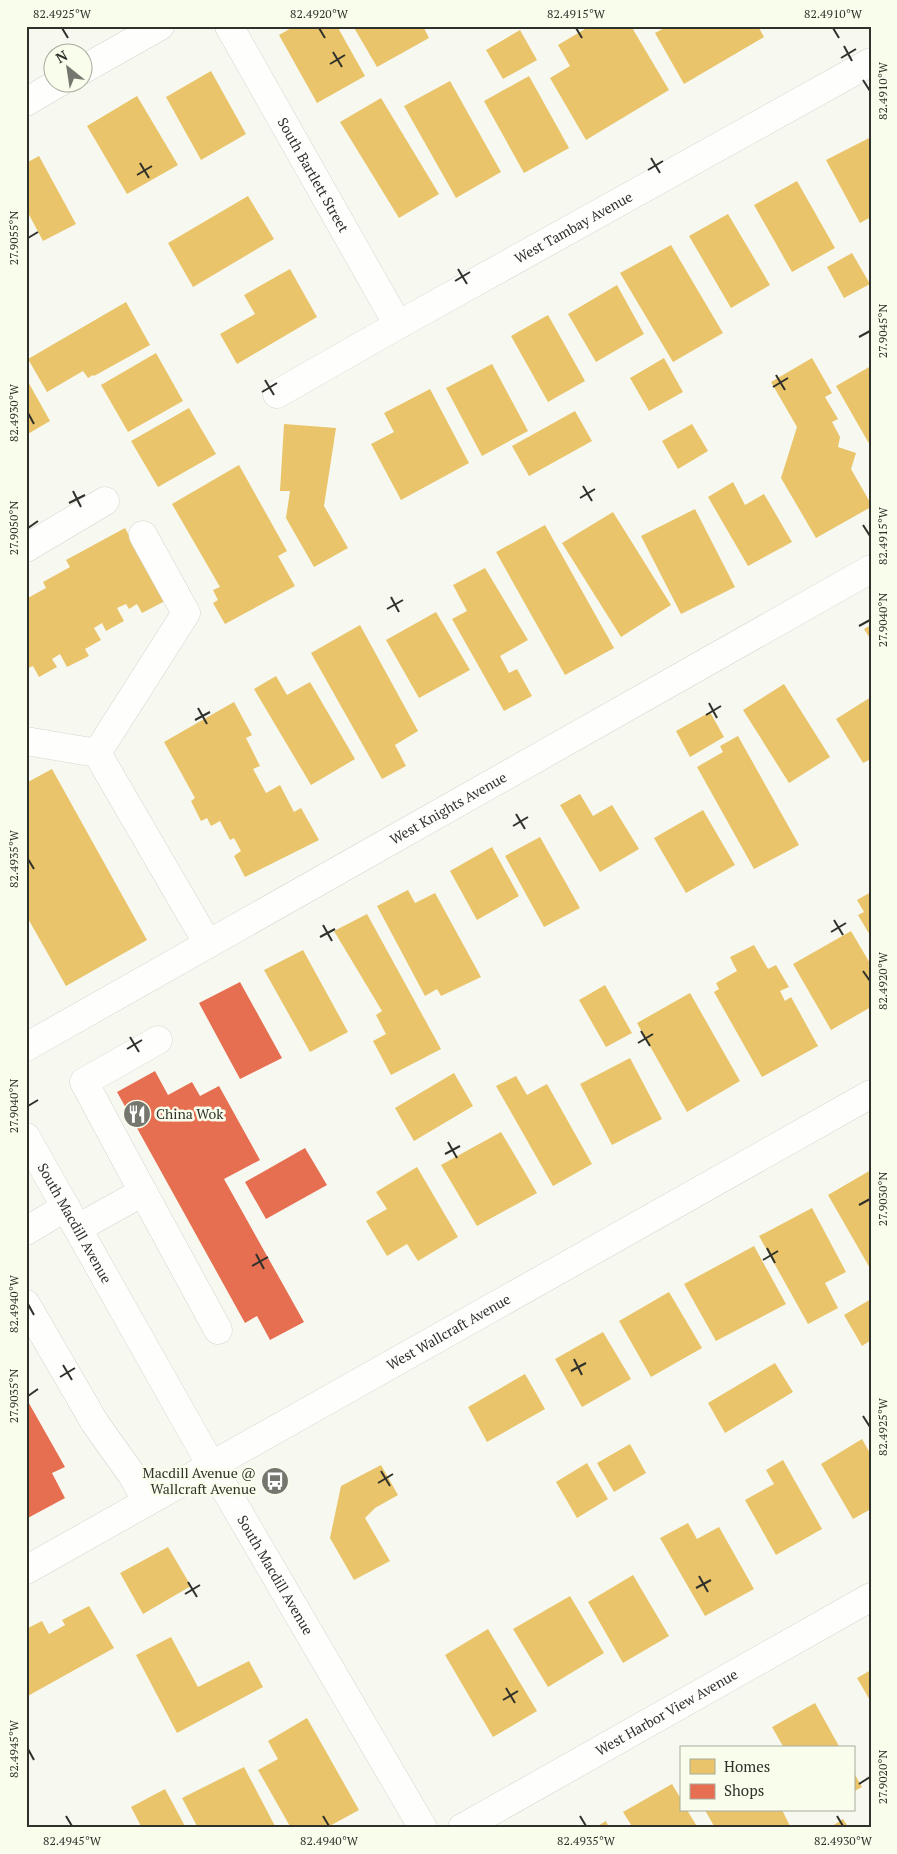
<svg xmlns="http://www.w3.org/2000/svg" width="897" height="1854" font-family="'PT Serif',serif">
  <rect width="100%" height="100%" fill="#f7f9f0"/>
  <path fill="#e9c46a" d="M295,26H337L365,76L317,103L279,35Z
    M353,26H423L429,38L377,67Z
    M590,26H631L669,90L586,140L550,78L570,66L558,45Z
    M668,26H758L764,37L684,84L655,33Z
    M520,30L537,60L503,79L486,50Z
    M211,71L246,134L201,160L166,97Z
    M529,76L569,148L524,173L484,101Z
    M450,81L501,172L456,198L404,106Z
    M137,96L178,165L127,194L87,126Z
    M381,98L439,194L399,218L340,122Z
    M871,137V217L860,223L826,160Z
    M39,156L76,224L43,241L26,209V163Z
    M797,181L835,248L792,272L754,205Z
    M248,196L274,239L193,287L168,243Z
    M728,214L770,285L731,308L689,236Z
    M671,245L723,333L673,362L620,273Z
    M852,253L870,284L844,298L827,267Z
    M290,269L317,317L237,364L220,334L255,314L244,295Z
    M617,285L644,334L596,362L568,314Z
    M126,302L150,345L94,376L93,375L88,378L83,371L47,392L28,359Z
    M548,315L585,381L548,402L511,336Z
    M156,353L183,401L128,432L101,385Z
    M664,358L683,392L649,411L630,378Z
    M812,358L832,393L825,397L838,419L832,422L840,437L838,447L856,453L851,469L871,504V507L816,538L781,478L797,427L771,382Z
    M492,364L528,431L482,456L446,388Z
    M871,366V447L836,386Z
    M26,378L50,421L26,435Z
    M430,389L469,463L401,500L371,444L394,432L384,413Z
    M189,408L216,454L158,487L131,441Z
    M575,411L592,441L529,476L512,446Z
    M284,424L336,428L324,506L348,548L314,567L286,518L290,491H280Z
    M692,424L708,451L678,469L662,441Z
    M239,465L287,551L278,556L295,586L225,624L213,603L218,600L213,590L220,587L172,504Z
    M733,482L745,505L764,494L792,542L748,566L708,497Z
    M695,509L735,587L681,614L641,536Z
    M613,512L671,605L621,637L562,543Z
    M545,525L614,648L565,675L496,552Z
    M125,528L165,601L142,613L137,604L129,609L126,604L117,608L124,621L106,631L102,623L94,628L101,640L85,649L89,656L67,667L60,654L52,659L57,667L39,677L33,666L26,669V599L46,588L43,582L70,567L66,560Z
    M485,568L528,640L500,656L509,673L517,669L532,696L504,711L452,619L467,611L453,585Z
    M436,612L470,670L419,698L386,640Z
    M360,625L418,731L395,745L406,766L382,779L311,653Z
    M871,625V640L864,629Z
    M276,676L287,695L310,682L355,759L311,785L254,689Z
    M784,684L830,757L789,783L743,710Z
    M871,697V759L863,763L836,719Z
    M234,702L252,735L246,738L260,766L253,769L266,793L280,785L294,812L301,808L319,840L245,877L234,856L241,851L234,838L230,840L220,821L211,826L207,818L201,821L191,801L195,798L164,742Z
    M710,712L724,737L690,757L676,731Z
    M738,736L799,845L754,869L697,767L723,752L720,746Z
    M52,769L147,940L66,986L26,915V783Z
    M580,794L593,816L612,805L639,849L600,872L560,805Z
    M703,810L735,865L686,893L654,838Z
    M540,837L580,908L544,927L505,856Z
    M492,847L519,896L477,920L450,871Z
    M408,890L415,903L435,893L481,977L441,996L437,989L425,996L377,906Z
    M871,892V937L858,915L864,912L857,900Z
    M367,914L441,1049L391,1075L373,1041L386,1034L376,1015L382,1011L334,931Z
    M851,931L871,965V1007L831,1030L793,964Z
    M754,945L768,969L776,965L789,987L780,991L785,1001L791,997L818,1046L762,1077L714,992L719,989L716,983L737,971L730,957Z
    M303,950L348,1032L310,1052L264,970Z
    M605,985L632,1033L606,1047L579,1000Z
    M690,993L740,1081L687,1112L637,1023Z
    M630,1058L662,1119L612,1145L580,1084Z
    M454,1073L473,1106L414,1141L395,1108Z
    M516,1076L527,1095L547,1084L592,1164L553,1186L496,1086Z
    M501,1132L537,1193L477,1226L441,1165Z
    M417,1167L458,1237L418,1261L407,1244L387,1256L366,1221L387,1209L376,1192Z
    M871,1170V1270L828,1195Z
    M812,1208L846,1272L825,1283L838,1308L808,1324L759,1236Z
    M754,1246L786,1304L716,1341L684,1284Z
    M669,1292L702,1348L651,1377L619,1321Z
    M871,1299V1340L862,1346L844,1315Z
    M603,1332L631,1379L582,1407L555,1359Z
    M775,1363L793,1392L725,1433L708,1403Z
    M525,1374L545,1409L487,1442L468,1407Z
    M862,1439L871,1455V1509L853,1519L821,1464Z
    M630,1444L646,1473L614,1492L597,1463Z
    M783,1460L822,1529L776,1555L745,1500L774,1484L766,1470Z
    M587,1463L608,1499L577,1518L556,1482Z
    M381,1465L398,1495L375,1508L365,1518L390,1561L354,1580L330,1538L341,1486Z
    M688,1523L697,1539L719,1527L754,1589L705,1616L660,1538Z
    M168,1547L191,1586L143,1614L120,1573Z
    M633,1575L669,1636L623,1663L588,1602Z
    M570,1596L604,1653L548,1687L513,1629Z
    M89,1606L114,1648L26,1697V1629L42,1621L49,1634L65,1625L62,1620Z
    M488,1629L537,1711L493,1737L445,1655Z
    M171,1637L198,1687L249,1661L263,1687L177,1733L136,1655Z
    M871,1670V1702L857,1678Z
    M815,1703L840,1748H784L772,1727Z
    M307,1718L359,1810L326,1828H291L258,1770L278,1759L268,1741Z
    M244,1767L276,1828H198L182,1798Z
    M853,1771L862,1787L853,1792Z
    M672,1784L681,1799V1810H687L698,1828H633L623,1812Z
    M165,1789L186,1828H142L131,1807Z
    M705,1810H782L791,1828H715Z
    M843,1819L849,1828H829Z
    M606,1821L609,1828H594Z"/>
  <path fill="#e76f51" d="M240,982L282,1058L240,1079L199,1003Z
    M155,1071L168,1095L192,1082L200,1096L219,1086L260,1160L224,1179L304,1322L270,1340L257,1316L245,1323L117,1092Z
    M305,1148L327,1185L266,1219L245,1182Z
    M26,1398L65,1467L52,1473L65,1498L26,1519Z"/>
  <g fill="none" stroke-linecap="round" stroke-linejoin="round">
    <g stroke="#d4d6cf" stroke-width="29">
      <g id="minor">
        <path id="s1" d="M229,26L398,325"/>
        <path d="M82,70L160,26"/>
        <path d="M26,102L60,82"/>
        <path id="s2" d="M277,394L398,325L871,62"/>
        <path d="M143,535L186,613L97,753L208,944"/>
        <path d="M26,548L105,501"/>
        <path d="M26,741L97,753"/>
        <path id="s3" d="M26,1047L871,569"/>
        <path id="s4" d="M26,1137L211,1465L423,1828"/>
        <path d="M143,1192L218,1330"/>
        <path d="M78,1228L143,1192L84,1082L158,1040"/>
        <path d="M26,1231L66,1207"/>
        <path d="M26,1304L95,1423L132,1475L147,1502"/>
        <path id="s5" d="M26,1570L871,1094"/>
        <path id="s6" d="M462,1828L871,1597"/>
      </g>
    </g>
    <use href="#minor" stroke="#fefefd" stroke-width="28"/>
  </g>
  <path fill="none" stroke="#2f312a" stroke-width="2" d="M62,28L68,38M319,28L325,38M576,28L582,38M833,28L839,38M844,46L852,61M333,52L342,67M841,58L856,49M330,64L345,55M863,80L870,91M651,158L660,173M140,163L149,178M648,170L663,161M137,175L152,166M28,238L38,232M458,269L467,284M455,281L470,272M859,337L870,331M776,375L785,390M265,380L274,395M773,387L788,378M262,392L277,383M28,413L34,424M583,486L592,501M73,491L81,507M580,498L595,489M69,503L85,495M863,525L870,536M28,528L38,521M391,597L399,612M387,609L403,600M859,626L870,620M709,703L717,718M198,708L207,724M706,715L721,706M195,720L210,712M516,814L525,829M513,826L528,817M28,859L34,869M834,920L843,935M323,925L332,941M831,932L846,923M320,937L335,929M863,971L870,981M641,1031L650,1046M130,1037L139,1052M638,1043L653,1034M127,1049L142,1040M28,1106L38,1100M448,1142L457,1158M445,1154L460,1146M859,1205L870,1199M767,1248L775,1263M256,1254L264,1269M763,1260L778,1251M252,1266L268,1257M28,1304L34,1315M574,1359L582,1375M63,1365L72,1380M571,1371L586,1363M60,1377L75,1368M28,1396L38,1389M863,1416L870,1427M381,1471L390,1486M378,1483L393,1474M699,1576L708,1592M188,1582L197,1597M696,1588L711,1580M185,1594L200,1585M506,1688L515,1703M503,1700L518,1691M28,1749L34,1760M859,1784L870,1777M66,1816L72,1826M323,1816L329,1826M580,1816L586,1826M837,1816L843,1826"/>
  <defs>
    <g id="restaurant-disc" transform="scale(1.4375)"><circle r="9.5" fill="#75776f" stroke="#f9fdec"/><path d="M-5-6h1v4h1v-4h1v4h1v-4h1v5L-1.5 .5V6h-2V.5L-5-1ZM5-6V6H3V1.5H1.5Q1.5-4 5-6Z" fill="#fff"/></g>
    <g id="bus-disc" transform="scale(1.4375)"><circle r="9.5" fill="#75776f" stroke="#f9fdec"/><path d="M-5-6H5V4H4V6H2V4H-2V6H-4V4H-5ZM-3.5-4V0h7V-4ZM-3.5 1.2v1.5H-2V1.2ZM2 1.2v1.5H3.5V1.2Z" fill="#fff"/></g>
  </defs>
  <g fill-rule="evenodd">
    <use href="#restaurant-disc" x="137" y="1114"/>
    <use href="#bus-disc" x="275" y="1481"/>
  </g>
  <g text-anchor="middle" stroke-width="5" stroke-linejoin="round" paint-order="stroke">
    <g font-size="14" fill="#2f312a" stroke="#f9fdec">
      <text dy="5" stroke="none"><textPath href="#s1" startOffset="171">South Bartlett Street</textPath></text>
      <text dy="5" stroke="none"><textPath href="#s2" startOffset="340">West Tambay Avenue</textPath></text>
      <text dy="5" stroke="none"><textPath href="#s3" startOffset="485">West Knights Avenue</textPath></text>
      <text dy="5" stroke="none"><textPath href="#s4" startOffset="99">South Macdill Avenue</textPath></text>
      <text dy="5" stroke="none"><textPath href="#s5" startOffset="485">West Wallcraft Avenue</textPath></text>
      <text dy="5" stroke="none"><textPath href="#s4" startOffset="504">South Macdill Avenue</textPath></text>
      <text dy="5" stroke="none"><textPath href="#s6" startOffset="235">West Harbor View Avenue</textPath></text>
    </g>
    <g font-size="14" fill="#2f312a" stroke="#f9fdec" text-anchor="start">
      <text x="156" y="1119">China Wok</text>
      <text x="256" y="1478" text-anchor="end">Macdill Avenue @<tspan x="256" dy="16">Wallcraft Avenue</tspan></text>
    </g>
  </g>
  <rect width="897" height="1854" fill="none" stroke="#f9fdec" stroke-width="55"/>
  <rect x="680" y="1746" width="175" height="65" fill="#f9fdec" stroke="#a8ab9e"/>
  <rect x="690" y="1759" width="25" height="15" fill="#e9c46a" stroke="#a8ab9e"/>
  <text x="724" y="1772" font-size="15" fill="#2f312a">Homes</text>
  <rect x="690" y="1784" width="25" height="15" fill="#e76f51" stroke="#a8ab9e"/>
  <text x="724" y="1796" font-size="15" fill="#2f312a">Shops</text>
  <g transform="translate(68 68) rotate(330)"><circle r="24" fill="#f9fdec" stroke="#a8ab9e"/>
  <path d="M0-4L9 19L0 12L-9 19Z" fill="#75776f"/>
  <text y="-8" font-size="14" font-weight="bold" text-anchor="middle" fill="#2f312a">N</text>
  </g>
  <rect x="28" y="28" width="842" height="1798" fill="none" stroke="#2f312a" stroke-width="2"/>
  <g font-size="12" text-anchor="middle" fill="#2f312a">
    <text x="62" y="18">82.4925°W</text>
    <text x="319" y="18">82.4920°W</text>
    <text x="576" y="18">82.4915°W</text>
    <text x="833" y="18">82.4910°W</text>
    <text transform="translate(883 91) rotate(-90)" y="4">82.4910°W</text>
    <text transform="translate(14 238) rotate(-90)" y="4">27.9055°N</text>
    <text transform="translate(883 331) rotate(-90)" y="4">27.9045°N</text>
    <text transform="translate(14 413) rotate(-90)" y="4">82.4930°W</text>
    <text transform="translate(14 528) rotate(-90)" y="4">27.9050°N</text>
    <text transform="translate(883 536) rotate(-90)" y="4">82.4915°W</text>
    <text transform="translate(883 620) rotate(-90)" y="4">27.9040°N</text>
    <text transform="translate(14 859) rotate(-90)" y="4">82.4935°W</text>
    <text transform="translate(883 981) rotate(-90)" y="4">82.4920°W</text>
    <text transform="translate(14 1106) rotate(-90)" y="4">27.9040°N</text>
    <text transform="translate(883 1199) rotate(-90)" y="4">27.9030°N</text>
    <text transform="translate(14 1304) rotate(-90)" y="4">82.4940°W</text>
    <text transform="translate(14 1396) rotate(-90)" y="4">27.9035°N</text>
    <text transform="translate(883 1427) rotate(-90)" y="4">82.4925°W</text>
    <text transform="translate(14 1749) rotate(-90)" y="4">82.4945°W</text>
    <text transform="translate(883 1777) rotate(-90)" y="4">27.9020°N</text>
    <text x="72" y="1845">82.4945°W</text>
    <text x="329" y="1845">82.4940°W</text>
    <text x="586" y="1845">82.4935°W</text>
    <text x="843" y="1845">82.4930°W</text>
  </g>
</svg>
